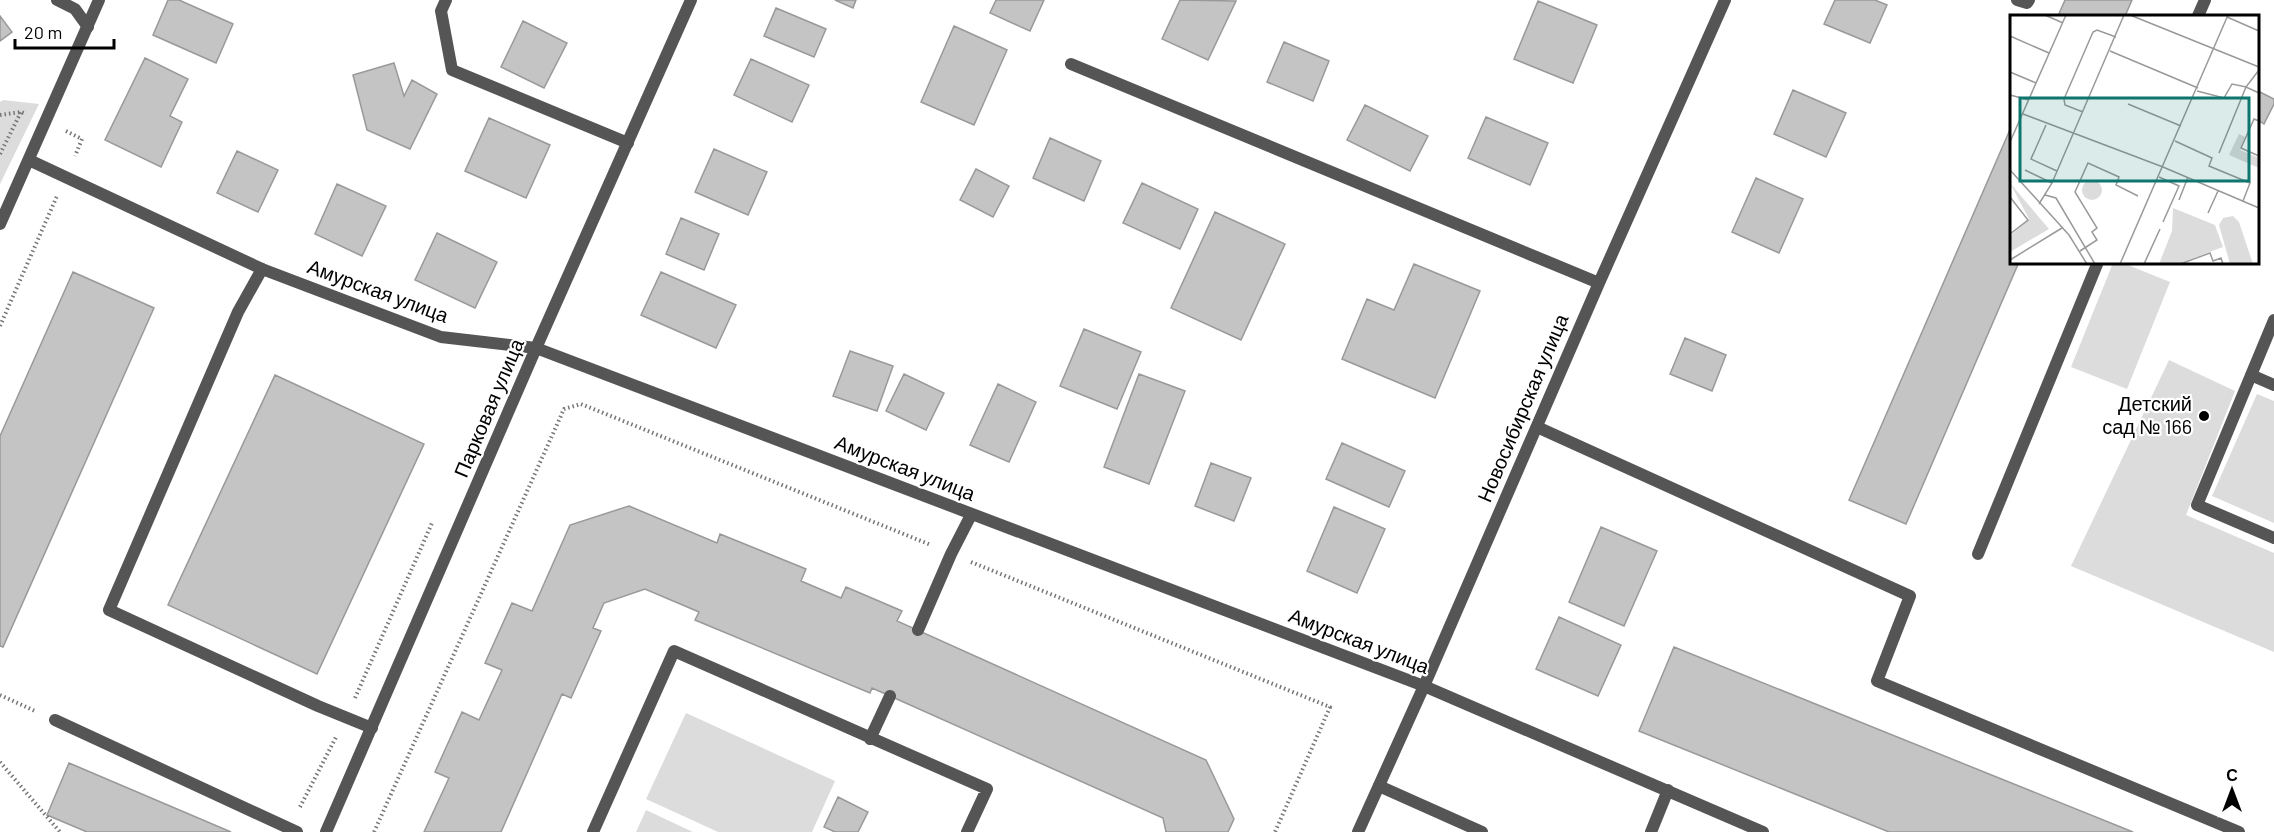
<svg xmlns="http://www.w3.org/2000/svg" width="2274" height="832" font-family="Barlow,sans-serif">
  <rect width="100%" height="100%" fill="#fff"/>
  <path fill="#dcdcdc" d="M3,100L39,104L0,184V102Z
    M2113,263H2123L2170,282L2127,389L2071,367Z
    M2169,360L2235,391L2186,515L2274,553V652L2071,566Z
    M2257,394L2274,401V523L2212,496Z
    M686,713L835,781L812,832H718L646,799Z
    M646,810L693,832H636Z"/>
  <path fill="#c4c4c4" stroke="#999" stroke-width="1.5" d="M168,0H179L233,24L216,63L153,35Z
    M835,0H856L853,8Z
    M996,0H1044L1030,31L990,13Z
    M1180,0L1236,1L1208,60L1162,39Z
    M1835,0H1875L1887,5L1870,43L1824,24Z
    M2065,0H2132L2125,16H2058Z
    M1538,1L1597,25L1573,83L1514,59Z
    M776,8L826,29L814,57L764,36Z
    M0,16L12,32L0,41Z
    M523,21L567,43L544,88L501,67Z
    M954,26L1007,50L974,125L921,102Z
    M1284,42L1329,61L1313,101L1267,82Z
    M145,58L188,79L170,116L182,122L161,167L105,140Z
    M751,59L809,85L792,122L734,95Z
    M394,63L404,96L412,80L437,94L410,149L367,130L353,75Z
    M1793,90L1846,113L1826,157L1774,134Z
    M2258,91L2274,99V104L2264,124L2258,120Z
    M1365,105L1428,136L1410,171L1347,140Z
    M1486,117L1548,143L1530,185L1468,158Z
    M489,118L550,145L526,198L465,171Z
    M2012,125V262H2019L1906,524L1849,500Z
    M1050,138L1101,161L1084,201L1033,178Z
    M714,149L767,172L748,215L695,192Z
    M237,151L278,170L258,212L217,193Z
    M976,169L1009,186L993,217L960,200Z
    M1756,178L1803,199L1779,253L1732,232Z
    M1142,183L1198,209L1180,249L1123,223Z
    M337,184L386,206L362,256L315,234Z
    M1215,212L1285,244L1241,340L1171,308Z
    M681,218L719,234L704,270L666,254Z
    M437,233L497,262L475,308L415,280Z
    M1414,264L1480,291L1435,398L1342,359L1367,299L1394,310Z
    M73,272L154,308L3,647L0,646V436Z
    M661,272L736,305L716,348L641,315Z
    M1084,329L1141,352L1117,409L1060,386Z
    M1685,338L1726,355L1712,391L1670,374Z
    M850,351L893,366L877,411L833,396Z
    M904,374L944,393L926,430L886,411Z
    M1139,374L1185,391L1149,484L1104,467Z
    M275,375L424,444L317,674L168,605Z
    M998,384L1036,402L1009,462L970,445Z
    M1342,443L1405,471L1389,507L1326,479Z
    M1211,463L1251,478L1234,521L1195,506Z
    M629,506L717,543L720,534L806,569L801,581L841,598L846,587L902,611L897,621L1206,760L1234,819L1228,832H1166L1163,818L890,696L872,688L870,693L695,620L699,612L645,589L604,603L593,628L601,631L571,698L562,694L501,832H424L449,778L435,772L462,712L479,720L502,670L485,663L512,603L532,611L570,525Z
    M1334,507L1385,529L1357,593L1307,571Z
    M1601,527L1657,551L1624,626L1569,602Z
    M1559,617L1621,645L1598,696L1536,669Z
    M1674,647L2133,832H1889L1639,731Z
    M69,763L231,832H87L47,815Z
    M838,797L868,812L858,832H835L824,827Z"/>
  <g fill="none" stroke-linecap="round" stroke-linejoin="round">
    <path stroke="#777" stroke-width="4" stroke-dasharray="1.5 3" stroke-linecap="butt" d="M0,115L21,112L26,114
      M66,131L82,139L75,156
      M0,154L21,112
      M0,326L57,196
      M971,562L1330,707L1275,832
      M0,695L35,711
      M355,698L432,523
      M0,762L60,832
      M300,807L336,737
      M374,832L564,409L581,404L931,545"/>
    <path stroke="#555" stroke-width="12" d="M57,0L75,9L88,27
      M446,0L441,11L452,70L628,143
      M2017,0L2027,3L2029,0
      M2198,16L2205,0
      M262,269L238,312L109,610L318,706L372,728
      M2274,320L2197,505L2274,538
      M2251,375L2274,385
      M1537,427L1910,596L1877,681L2239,832
      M1978,554L2098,262
      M918,630L951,554L971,515
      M55,720L297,832
      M870,739L890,696
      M1379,786L1482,832
      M593,832L674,651L987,789L967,832
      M1651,832L1668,790"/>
    <path stroke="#555" stroke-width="12" d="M1071,64L1599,283
      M29,160L262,269L441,337L536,348L1424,686L1763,832
      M0,224L99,0
      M326,832L536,348L691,0
      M1358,832L1424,686L1599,283L1725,0"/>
  </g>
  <circle fill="#000" stroke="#fff" stroke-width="2" cx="2204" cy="416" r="6"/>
  <g text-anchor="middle" stroke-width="4.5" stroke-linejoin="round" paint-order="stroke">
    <g font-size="20" fill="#000" stroke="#fff">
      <text transform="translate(378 291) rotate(20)" y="7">Амурская улица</text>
      <text transform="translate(489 408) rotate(-67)" y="7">Парковая улица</text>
      <text transform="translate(1523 408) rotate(-67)" y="7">Новосибирская улица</text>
      <text transform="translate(905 468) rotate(21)" y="7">Амурская улица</text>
      <text transform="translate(1359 641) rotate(21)" y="7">Амурская улица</text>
    </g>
    <g font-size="20" fill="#000" stroke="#fff" text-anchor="end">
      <text x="2192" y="411">Детский<tspan x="2192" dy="23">сад № 166</tspan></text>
    </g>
  </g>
  <g transform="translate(2010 15)">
    <rect width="249" height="249" fill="#fff"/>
    <path d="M229,119L235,122L230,135L249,143V153L219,140ZM72 175a10 10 0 1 1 20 0a10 10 0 1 1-20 0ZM0,168L39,214L0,237V221L19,204ZM163,193L205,210L213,232L167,249H149L162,216ZM223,201L229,207L243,249H220L209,210L213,203Z" fill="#dcdcdc"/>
    <path fill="none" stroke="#999" stroke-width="1.5" d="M35,0L53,8M120,0L249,52M217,2L249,16M0,21L39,38M100,36L188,73M0,57L26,68M187,76L214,83L222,69L236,72L249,55M0,80L19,85M118,89L171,111M73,97L55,90L54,84L83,17L87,15L106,22M13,99L153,152L249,193M249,106L244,104L231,133L249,141M36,110L21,144L47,156M165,126L202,143L199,151L240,168L233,186M0,127L56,0M209,138L236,72L249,78M0,155L59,220L77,249M15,155L42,168M149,162L169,171L153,207M35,180L46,183L85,249M0,182L18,205L0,219M169,185L178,162M29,189L42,168L114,0M198,198L208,176M70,236L87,225L82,217L87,213L65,177L78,148L109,162L106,170L128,181M0,245L52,213M110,249L218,0M134,249L150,214M170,249L200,238L203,246L211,243L213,249"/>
    <path fill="#0f766e" fill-opacity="0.15" stroke="#0f766e" stroke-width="3" d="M10,83H239V166H10Z"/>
    <rect width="249" height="249" fill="none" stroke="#000" stroke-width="3"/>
  </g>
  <g transform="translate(2232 790)" stroke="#ffffff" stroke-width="4.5" paint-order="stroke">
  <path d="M0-4.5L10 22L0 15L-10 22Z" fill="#000000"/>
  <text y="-9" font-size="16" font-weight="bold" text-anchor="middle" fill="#000000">С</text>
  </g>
  <path d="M15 39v9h99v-9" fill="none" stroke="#000000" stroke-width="3"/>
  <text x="24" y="39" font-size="18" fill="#000000" stroke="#ffffff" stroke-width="4.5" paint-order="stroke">20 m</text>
</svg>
